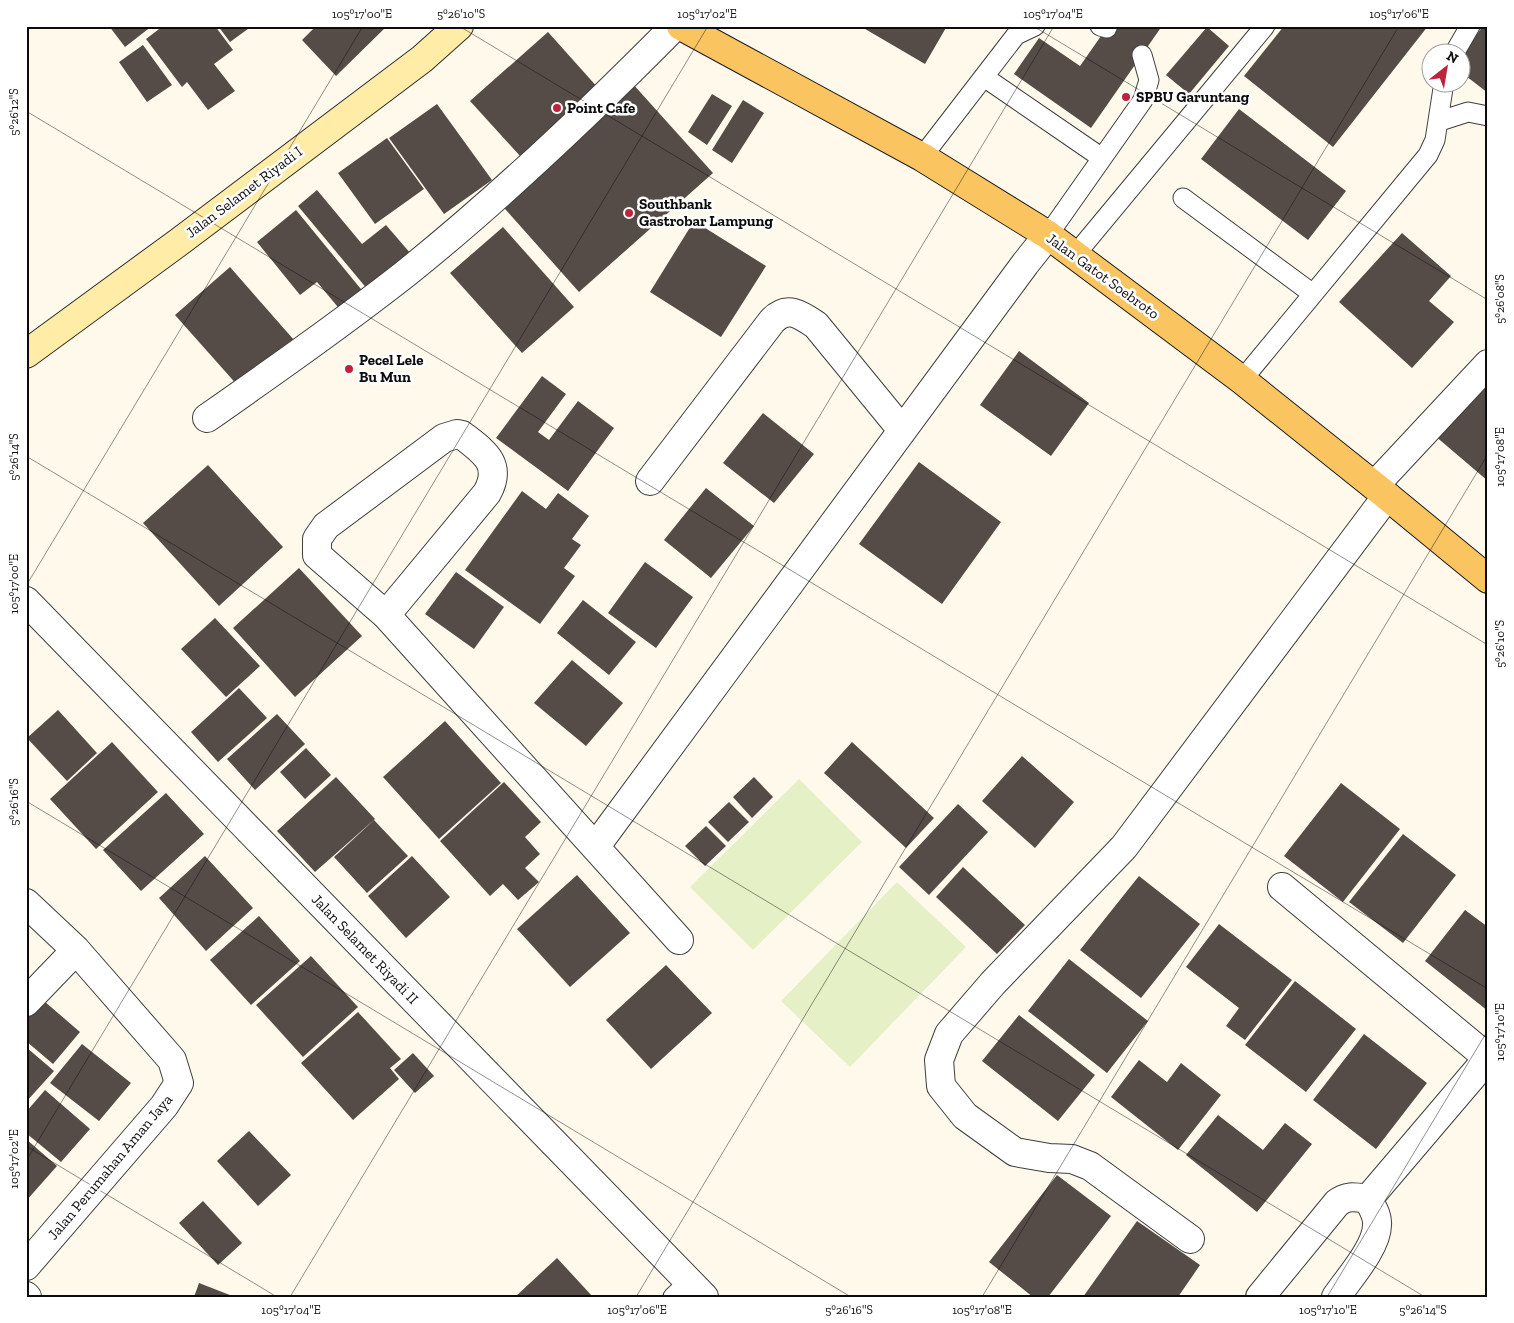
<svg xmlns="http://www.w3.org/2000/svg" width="1514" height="1323" font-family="'Zilla Slab',serif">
  <rect width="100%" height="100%" fill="#fff9eb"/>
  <path fill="#e6f0c7" d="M799,779L862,842L753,950L690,887Z
    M897,882L966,947L850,1067L781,1001Z"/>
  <path fill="#554c48" d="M109,26H152L125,47Z
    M163,26H215L233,50L214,64L235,91L208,110L187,82L182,87L146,39Z
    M218,26H252L230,42Z
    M316,26H387L336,76L302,40Z
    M860,26H947L925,64Z
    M1108,26H1162L1091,128L1014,74L1039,38L1080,66Z
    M1284,26H1428L1333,147L1244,76Z
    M1483,26H1488V93L1462,73V54Z
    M1207,27L1229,46L1189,94L1166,75Z
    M548,32L599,89L521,157L470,101Z
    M143,45L172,85L147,102L119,62Z
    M632,83L713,173L579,292L498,201Z
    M712,94L732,106L707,145L688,132Z
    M743,100L764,113L732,163L712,150Z
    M437,104L492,180L444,214L389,138Z
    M1239,109L1346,191L1308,240L1201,159Z
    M387,138L424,189L375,224L338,173Z
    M317,190L362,244L386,225L411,254L368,290L298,206Z
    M296,210L365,294L342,312L317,282L300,295L257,242Z
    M694,221L766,266L721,337L650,292Z
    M503,227L574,307L522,353L450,273Z
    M1402,233L1451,276L1429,301L1454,322L1412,368L1339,302Z
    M230,267L294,340L239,387L175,315Z
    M1019,351L1089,403L1051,456L980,405Z
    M1488,375V481L1434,435Z
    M542,376L566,394L538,432L549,440L578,401L614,428L568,491L496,438Z
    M763,413L814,454L774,503L723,463Z
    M919,462L1001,522L942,604L859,544Z
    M208,465L283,547L219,606L143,523Z
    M706,488L754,526L711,578L664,540Z
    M522,491L546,509L558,493L589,516L572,539L581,545L564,568L575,576L540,624L465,570Z
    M645,562L693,597L656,648L608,613Z
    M299,568L362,636L295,697L233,628Z
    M456,572L504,607L474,649L425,614Z
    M583,600L636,642L609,675L557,633Z
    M215,618L260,666L226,697L181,649Z
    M572,660L623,703L586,746L534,703Z
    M239,688L267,718L218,762L191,732Z
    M58,710L97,753L67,781L27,738Z
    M277,714L305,744L255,790L227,759Z
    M445,721L501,783L439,839L383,777Z
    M112,742L158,792L96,849L50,799Z
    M852,742L934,818L906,848L824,773Z
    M306,748L331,775L305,799L280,772Z
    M1022,756L1074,802L1035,848L982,801Z
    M336,777L375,819L315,872L277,831Z
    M754,777L773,797L752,818L733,797Z
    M504,782L541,822L525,837L540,854L525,868L539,882L518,900L503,884L490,896L440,841Z
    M1341,783L1400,829L1343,902L1284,856Z
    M166,793L204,834L141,891L103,850Z
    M729,802L749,822L728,842L708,822Z
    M958,804L988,832L929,895L899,867Z
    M374,820L408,856L367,893L334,857Z
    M706,826L726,846L705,866L685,846Z
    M1403,834L1456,875L1403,943L1349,902Z
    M205,856L253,908L206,951L159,898Z
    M412,856L450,897L406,938L368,896Z
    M963,867L1025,925L997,954L936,897Z
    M577,875L630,933L570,987L517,929Z
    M1139,876L1200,924L1141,998L1080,950Z
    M1465,910L1488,927V1011L1425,961Z
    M259,916L300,961L251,1005L210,960Z
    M1219,924L1292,980L1245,1040L1226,1026L1239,1008L1186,967Z
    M311,956L358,1007L303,1057L256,1005Z
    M1069,959L1148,1021L1107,1073L1028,1011Z
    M666,965L712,1013L651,1069L606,1020Z
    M1295,981L1356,1029L1306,1092L1245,1045Z
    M37,995L80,1032L53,1064L26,1041V1007Z
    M358,1012L401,1059L390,1068L399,1079L353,1120L301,1063Z
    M1019,1015L1095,1075L1058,1121L982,1061Z
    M1364,1034L1427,1083L1376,1149L1313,1100Z
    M82,1044L131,1083L99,1121L50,1083Z
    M26,1047L54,1071L26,1102Z
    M413,1053L434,1076L415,1093L394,1070Z
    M1139,1060L1167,1082L1181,1063L1221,1095L1178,1150L1111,1097Z
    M45,1090L90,1129L61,1162L26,1133V1112Z
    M1218,1115L1263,1150L1285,1123L1312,1144L1257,1212L1186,1155Z
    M249,1131L291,1175L258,1206L217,1161Z
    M26,1139L57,1166L26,1201Z
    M1057,1175L1111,1216L1048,1297H1033L989,1262Z
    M203,1201L242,1243L218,1265L179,1223Z
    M1137,1221L1200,1265L1178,1297H1083Z
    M557,1258L593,1297H515Z
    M199,1283L235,1297H194Z"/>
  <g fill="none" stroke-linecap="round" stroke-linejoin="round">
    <g stroke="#3f3f3f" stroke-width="21">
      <path id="lane" d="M1100,26L1107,28
        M1455,52L1470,26
        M984,77L1102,158
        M1440,121L1468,112L1488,116
        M922,157L1016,35L1035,26
        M1183,198L1313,294
        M1048,235L1143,100L1149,80L1142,55
        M1075,255L1265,26
        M1242,380L1428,155L1435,140L1444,82
        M673,1297L689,1282"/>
    </g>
    <g stroke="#3f3f3f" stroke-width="30">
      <path id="street" d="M207,418C274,371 341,324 405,274C501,197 589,113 675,26
        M650,481L772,321C787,305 800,314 816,325L902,430
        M1375,485L1488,364
        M26,601L704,1297
        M386,615L487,493C503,464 484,452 462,435L457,434L444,438L326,526L317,539V555L386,615L679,940
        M596,846L1025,264L1048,235
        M1282,887L1488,1058
        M26,903L76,950L172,1060L179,1083L164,1106L26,1266
        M26,1002L76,950
        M1368,1199L1488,1058
        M1190,1239L1090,1166L1072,1159L1049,1158L1015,1152L965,1116L941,1086L939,1060L949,1034L993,983L1124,847L1387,496
        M26,1296L27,1297
        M1260,1297L1337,1203C1347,1195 1355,1197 1368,1199
        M1336,1297C1349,1278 1377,1247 1377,1225C1378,1216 1372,1207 1368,1199"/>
    </g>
    <g stroke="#2e2e2e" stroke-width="30">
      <path id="secondary" d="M26,354L179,242L422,59L459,26"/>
    </g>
    <g stroke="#1d1d1d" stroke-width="30">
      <path id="primary" d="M681,26L922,157L1048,235L1242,380L1387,496L1488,579"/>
    </g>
    <use href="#lane" stroke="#fff" stroke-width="19"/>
    <use href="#street" stroke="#fff" stroke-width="28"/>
    <use href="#secondary" stroke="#ffeca6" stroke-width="28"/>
    <use href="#primary" stroke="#fac460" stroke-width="28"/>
  </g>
  <path fill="none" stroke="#0c0c0c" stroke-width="1" stroke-opacity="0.45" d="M459,26L1488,645M1033,26L1488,300M26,111L1488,989M26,456L1425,1297M26,586L363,26M26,801L851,1297M26,1146L277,1297M26,1161L708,26M290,1297L1054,26M636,1297L1399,26M982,1297L1488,454M1327,1297L1488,1030"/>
  <g fill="#bd233b" stroke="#fff" stroke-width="2">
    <circle cx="1126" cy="97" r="5"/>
    <circle cx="557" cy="108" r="5"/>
    <circle cx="629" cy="213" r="5"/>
    <circle cx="349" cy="369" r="5"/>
  </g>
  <g text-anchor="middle" stroke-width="5" stroke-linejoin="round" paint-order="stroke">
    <g font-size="15" font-weight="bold" fill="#0c0c0c" stroke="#fff" text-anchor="start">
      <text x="1136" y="102">SPBU Garuntang</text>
      <text x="567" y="113">Point Cafe</text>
      <text x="639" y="209">Southbank<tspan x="639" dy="17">Gastrobar Lampung</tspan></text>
      <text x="359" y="365">Pecel Lele<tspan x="359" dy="17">Bu Mun</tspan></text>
    </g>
    <g font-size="15" fill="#0c0c0c" stroke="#fff">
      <text transform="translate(244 192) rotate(-37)" y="5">Jalan Selamet Riyadi I</text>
      <text transform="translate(1103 276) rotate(36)" y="5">Jalan Gatot Soebroto</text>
      <text transform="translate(365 949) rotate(46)" y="5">Jalan Selamet Riyadi II</text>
      <text transform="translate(110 1167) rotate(-50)" y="5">Jalan Perumahan Aman Jaya</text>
    </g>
  </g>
  <rect width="1514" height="1323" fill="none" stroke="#ffffff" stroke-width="55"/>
  <g transform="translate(1446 68) rotate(31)"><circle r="24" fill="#ffffff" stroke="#9e9e9e"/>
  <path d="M0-4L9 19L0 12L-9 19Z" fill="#bd233b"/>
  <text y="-8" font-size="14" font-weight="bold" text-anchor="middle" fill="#0c0c0c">N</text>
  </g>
  <rect x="28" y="28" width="1458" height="1268" fill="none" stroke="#0c0c0c" stroke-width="2"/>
  <g font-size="12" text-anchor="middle" fill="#0c0c0c">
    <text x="362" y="18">105°17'00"E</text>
    <text x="461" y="18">5°26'10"S</text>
    <text x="707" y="18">105°17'02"E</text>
    <text x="1053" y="18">105°17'04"E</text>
    <text x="1399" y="18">105°17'06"E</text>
    <text transform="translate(14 112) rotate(-90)" y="4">5°26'12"S</text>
    <text transform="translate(1500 299) rotate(-90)" y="4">5°26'08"S</text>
    <text transform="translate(1500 457) rotate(-90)" y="4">105°17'08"E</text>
    <text transform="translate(14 457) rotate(-90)" y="4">5°26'14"S</text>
    <text transform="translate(14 584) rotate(-90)" y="4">105°17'00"E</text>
    <text transform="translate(1500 644) rotate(-90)" y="4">5°26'10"S</text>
    <text transform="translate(14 802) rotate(-90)" y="4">5°26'16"S</text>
    <text transform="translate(1500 1032) rotate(-90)" y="4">105°17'10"E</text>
    <text transform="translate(14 1159) rotate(-90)" y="4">105°17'02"E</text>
    <text x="291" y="1314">105°17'04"E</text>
    <text x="637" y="1314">105°17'06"E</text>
    <text x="849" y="1314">5°26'16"S</text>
    <text x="982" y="1314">105°17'08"E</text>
    <text x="1328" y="1314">105°17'10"E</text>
    <text x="1423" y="1314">5°26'14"S</text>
  </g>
</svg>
